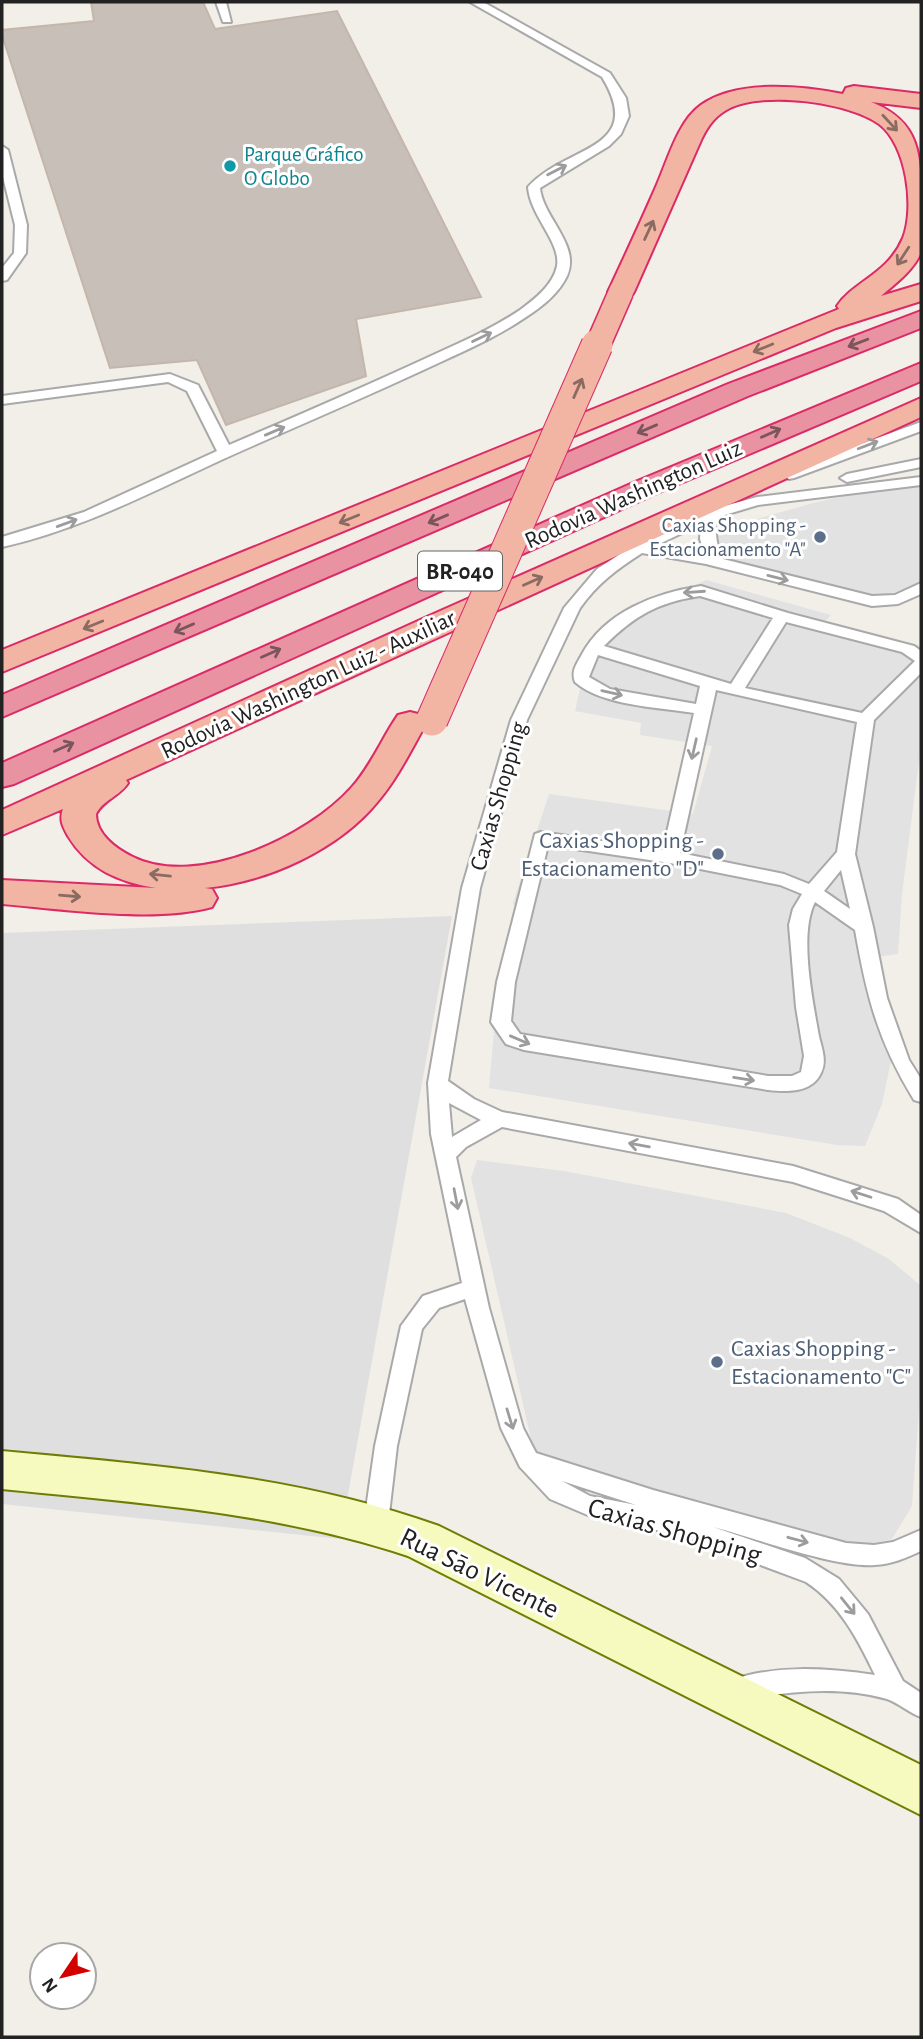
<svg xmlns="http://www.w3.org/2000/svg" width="923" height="2039" font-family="'Alegreya Sans',sans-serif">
  <rect width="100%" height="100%" fill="#f2efe9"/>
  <path fill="#e0dfdf" d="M452,916L340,1539L2,1504V933Z"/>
  <path fill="#e2e2e2" d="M921,480V582L893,597L858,595L747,568L724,559L712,542L724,531L739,524L817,502Z
    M706,580L831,615L822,625L921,646V746L902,894L898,954L868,958L870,994L891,1061L882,1104L865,1146L837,1145L489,1088L496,1009L523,925L513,903L549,794L693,814L712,746L640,735L641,723L575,711L582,680L614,625Z
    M477,1160L564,1171L786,1213L850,1238L889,1259L921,1286V1383L912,1506L892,1539L866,1545L815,1538L534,1452L471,1178Z"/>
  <path fill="#c7bfb8" stroke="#c4b6ab" stroke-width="2" d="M91,2H203L215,29L337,11L481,297L356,319L366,376L226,425L197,360L110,368L2,35V30L94,21Z"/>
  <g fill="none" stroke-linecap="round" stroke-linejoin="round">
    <g stroke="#a9a9a9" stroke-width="4">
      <path id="service" d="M216,2H226L231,22H223Z
        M470,2H483L610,73L626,98L629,116L621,134L609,146L540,188C543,218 581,245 567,276C559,293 542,307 526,317C497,337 464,351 432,366C374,393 316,418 257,444C173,480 92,527 2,547V537L84,512L217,451L187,391L168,382L2,404V396L170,374L198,385L229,445C292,418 357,390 420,361C454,345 489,331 520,310C535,299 553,285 557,266C561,242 530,216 528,187C565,145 647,151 602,77Z
        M2,146L8,150L27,225L26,253L7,280L2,281V268L14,253L15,225L2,173Z
        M921,422V431L794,478L789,479L782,475L784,472Z
        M921,459V467L847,482L840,478L847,474Z
        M921,477V485L758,505L718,517C714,532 716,544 723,559L872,596L895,595L921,583V594L898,604L872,606L706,564L642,553C617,569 597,584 580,608L527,720L480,888L448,1081L474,1099L502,1112L793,1166L898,1199L921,1215V1233L884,1211L793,1182L502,1127L466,1147L456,1157L489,1308L523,1428L536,1453L653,1490L846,1543L874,1545L893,1542L921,1530V1551C906,1558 892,1564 875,1565C834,1568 756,1538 713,1527L805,1558L839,1579L868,1614L903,1681L921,1693V1717C909,1713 899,1703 887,1699C837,1685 785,1692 735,1701L726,1698L723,1690L726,1682C774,1664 826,1668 875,1675C858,1640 840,1604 806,1582L680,1535L590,1516L550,1499L520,1467L501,1428L465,1299L439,1308L422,1329L397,1446L388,1523L384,1530L376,1533L368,1530L364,1523L375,1446L401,1326L423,1296L462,1283L431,1134L428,1083L462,888L511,720L564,608L597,569L634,545L706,511L757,497ZM701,524L700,539L705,554L655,546ZM449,1103L481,1120L452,1137ZM562,1481L636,1505L590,1496Z
        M701,586L788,613L914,646L921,651V673L874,720L855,854L873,927L887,998L909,1060L921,1079V1102L914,1100C878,1041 867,998 855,930L815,902C799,933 812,997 818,1031C820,1045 828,1059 821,1073C812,1093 787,1092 768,1090L524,1050L506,1044L491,1022L497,982L535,834L541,832L663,850L694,713C659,707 602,706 575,682C571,672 576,665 581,656C604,612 655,593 701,586ZM700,596L773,618L731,684L604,646C634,616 658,602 700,596ZM786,622L902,652L915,661L862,713L745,688ZM598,655L700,686L696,704L610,689L589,677ZM716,690L857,722L837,852L809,884L784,874L680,853ZM548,845L670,863L780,885L802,894L793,909L789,925L796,1007L804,1056L801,1072L792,1076H768L520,1034L511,1021L515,982ZM841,870L850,909L824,891Z"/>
    </g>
    <g stroke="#707d05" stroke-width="4">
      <path id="secondary" d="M2,1451C150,1465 297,1475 439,1526L921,1765V1815L408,1556C276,1512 139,1503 2,1489Z"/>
    </g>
    <g stroke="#dc2a67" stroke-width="4">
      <path id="trunk" d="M854,86L921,94V108L871,102C923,122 921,159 921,209C921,221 923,240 921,252C915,269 894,285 881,296L921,284V301L836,328L2,672V650L839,309L837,306C854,281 888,274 903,238C915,208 907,145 879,124C849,102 764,91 730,108C716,115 709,124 702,138L634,292L630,298L621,300L612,298L608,292C624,258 640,223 655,189C667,163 677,122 701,105C737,79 803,86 843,94L846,88Z
        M921,398V417L126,780L128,783C120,796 103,800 96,814C96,834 116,849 133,857C197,889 308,837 352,787C371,766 382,738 398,715L410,712L422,715L427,722C412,748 399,776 379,800C340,849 268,882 205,888L212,889L217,898L212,907C154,923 63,909 2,904V880L156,888C119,882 88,869 68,836C63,827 59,820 63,809L2,835V810L429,616Z"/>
    </g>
    <g stroke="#dc2a67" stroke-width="4">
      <path id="motorway" d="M921,311V328L748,396L2,717V695L728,384Z
        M921,363V381L655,494L14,784L2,787V763L635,482Z"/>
    </g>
    <use href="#service" fill="#fff" fill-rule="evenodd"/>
    <use href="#secondary" fill="#f7fabf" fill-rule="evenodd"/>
    <use href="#trunk" fill="#f2b4a3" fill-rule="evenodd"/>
    <use href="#motorway" fill="#e892a2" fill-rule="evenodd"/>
    <g stroke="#dc2a67" stroke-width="27" stroke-linecap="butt">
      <path id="trunk-bridge-far1" d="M597,347L621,292"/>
    </g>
    <g stroke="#dc2a67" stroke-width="33" stroke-linecap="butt">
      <path id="trunk-bridge" d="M432,720L597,345"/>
    </g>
    <use href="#trunk-bridge-far1" stroke="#f2b4a3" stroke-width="24"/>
    <use href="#trunk-bridge" stroke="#f2b4a3" stroke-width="31"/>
  </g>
  <defs><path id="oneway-shaft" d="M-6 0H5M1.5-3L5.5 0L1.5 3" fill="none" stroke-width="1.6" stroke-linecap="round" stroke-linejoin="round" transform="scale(1.75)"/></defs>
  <g stroke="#8a6b62">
    <use href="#oneway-shaft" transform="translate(890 123) rotate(47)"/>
    <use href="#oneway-shaft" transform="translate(649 230) rotate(-65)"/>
    <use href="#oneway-shaft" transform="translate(903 256) rotate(123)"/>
    <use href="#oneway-shaft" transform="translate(763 348) rotate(158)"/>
    <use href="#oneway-shaft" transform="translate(578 388) rotate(-66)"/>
    <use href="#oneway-shaft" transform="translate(349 519) rotate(158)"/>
    <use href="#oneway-shaft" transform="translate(533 581) rotate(-24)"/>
    <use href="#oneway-shaft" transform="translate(93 625) rotate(158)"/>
    <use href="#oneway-shaft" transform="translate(160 875) rotate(-174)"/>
    <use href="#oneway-shaft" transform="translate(70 896) rotate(5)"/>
  </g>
  <g stroke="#9c9c9c">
    <use href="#oneway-shaft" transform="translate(557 170) rotate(-27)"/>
    <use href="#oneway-shaft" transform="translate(482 337) rotate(-26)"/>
    <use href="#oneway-shaft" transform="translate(275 431) rotate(-23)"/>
    <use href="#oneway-shaft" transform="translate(868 445) rotate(-21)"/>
    <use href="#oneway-shaft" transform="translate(67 523) rotate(-20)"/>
    <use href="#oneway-shaft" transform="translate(778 578) rotate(14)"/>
    <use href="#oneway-shaft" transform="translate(694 592) rotate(176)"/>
    <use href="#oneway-shaft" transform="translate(612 693) rotate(13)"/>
    <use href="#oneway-shaft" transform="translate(694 749) rotate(103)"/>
    <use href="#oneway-shaft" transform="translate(520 1040) rotate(23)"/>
    <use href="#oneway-shaft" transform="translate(744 1079) rotate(9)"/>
    <use href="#oneway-shaft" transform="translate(639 1145) rotate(-170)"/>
    <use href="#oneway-shaft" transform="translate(861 1194) rotate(-162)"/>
    <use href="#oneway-shaft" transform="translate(456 1199) rotate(79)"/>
    <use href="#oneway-shaft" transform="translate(510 1419) rotate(73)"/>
    <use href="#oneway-shaft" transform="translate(798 1540) rotate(15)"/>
    <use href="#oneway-shaft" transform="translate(848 1606) rotate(51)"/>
  </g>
  <g stroke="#7b545c">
    <use href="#oneway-shaft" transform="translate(858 343) rotate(159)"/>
    <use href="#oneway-shaft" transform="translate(647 429) rotate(157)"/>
    <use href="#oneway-shaft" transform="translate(771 433) rotate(-24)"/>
    <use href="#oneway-shaft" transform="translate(438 519) rotate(157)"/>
    <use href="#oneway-shaft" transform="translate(184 628) rotate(157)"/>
    <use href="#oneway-shaft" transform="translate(271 653) rotate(-24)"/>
    <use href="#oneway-shaft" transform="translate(64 747) rotate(-24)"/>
  </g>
  <circle fill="#0f9aa8" stroke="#fff" stroke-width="2.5" cx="230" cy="166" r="7"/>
  <g fill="#5c6f8a" stroke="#fff" stroke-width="2.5">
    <circle cx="820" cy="537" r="7"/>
    <circle cx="718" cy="854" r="7"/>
    <circle cx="717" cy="1362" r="7"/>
  </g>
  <g text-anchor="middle" stroke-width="6" stroke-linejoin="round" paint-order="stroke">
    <g font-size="21" fill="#0d838f" stroke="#fff" text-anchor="start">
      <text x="244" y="161">Parque Gráfico<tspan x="244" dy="24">O Globo</tspan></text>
    </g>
    <g font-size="21" fill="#4e5e75" stroke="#fff" text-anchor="end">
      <text x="806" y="532">Caxias Shopping -<tspan x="806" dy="24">Estacionamento "A"</tspan></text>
    </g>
    <rect fill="#fff" stroke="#646464" stroke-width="2" x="418" y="551.5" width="84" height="39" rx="5"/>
    <g font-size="23" font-weight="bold" fill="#222">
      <text x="460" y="579">BR-040</text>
    </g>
    <g font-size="24" fill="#222" stroke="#fff">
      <text transform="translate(633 494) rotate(-24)" y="8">Rodovia Washington Luiz</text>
      <text transform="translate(308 684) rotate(-25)" y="8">Rodovia Washington Luiz - Auxiliar</text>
      <text transform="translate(498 796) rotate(-74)" y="8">Caxias Shopping</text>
    </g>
    <g font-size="24" fill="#4e5e75" stroke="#fff" text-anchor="end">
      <text x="704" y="848">Caxias Shopping -<tspan x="704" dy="28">Estacionamento "D"</tspan></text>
      <text x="731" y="1356" text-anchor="start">Caxias Shopping -<tspan x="731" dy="28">Estacionamento "C"</tspan></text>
    </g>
    <g font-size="28" fill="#222" stroke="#fff">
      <text transform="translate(675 1530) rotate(16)" y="10">Caxias Shopping</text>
      <text transform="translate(480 1572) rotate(26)" y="10">Rua Sāo Vicente</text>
    </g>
  </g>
  <rect width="923" height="2039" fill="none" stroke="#222222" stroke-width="7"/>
  <g transform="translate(63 1976) rotate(235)"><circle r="33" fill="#ffffff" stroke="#a7a7a7" stroke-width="2"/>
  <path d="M0-5L12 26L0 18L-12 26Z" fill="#d40000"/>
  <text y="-10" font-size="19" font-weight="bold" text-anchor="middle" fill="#222222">N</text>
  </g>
</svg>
